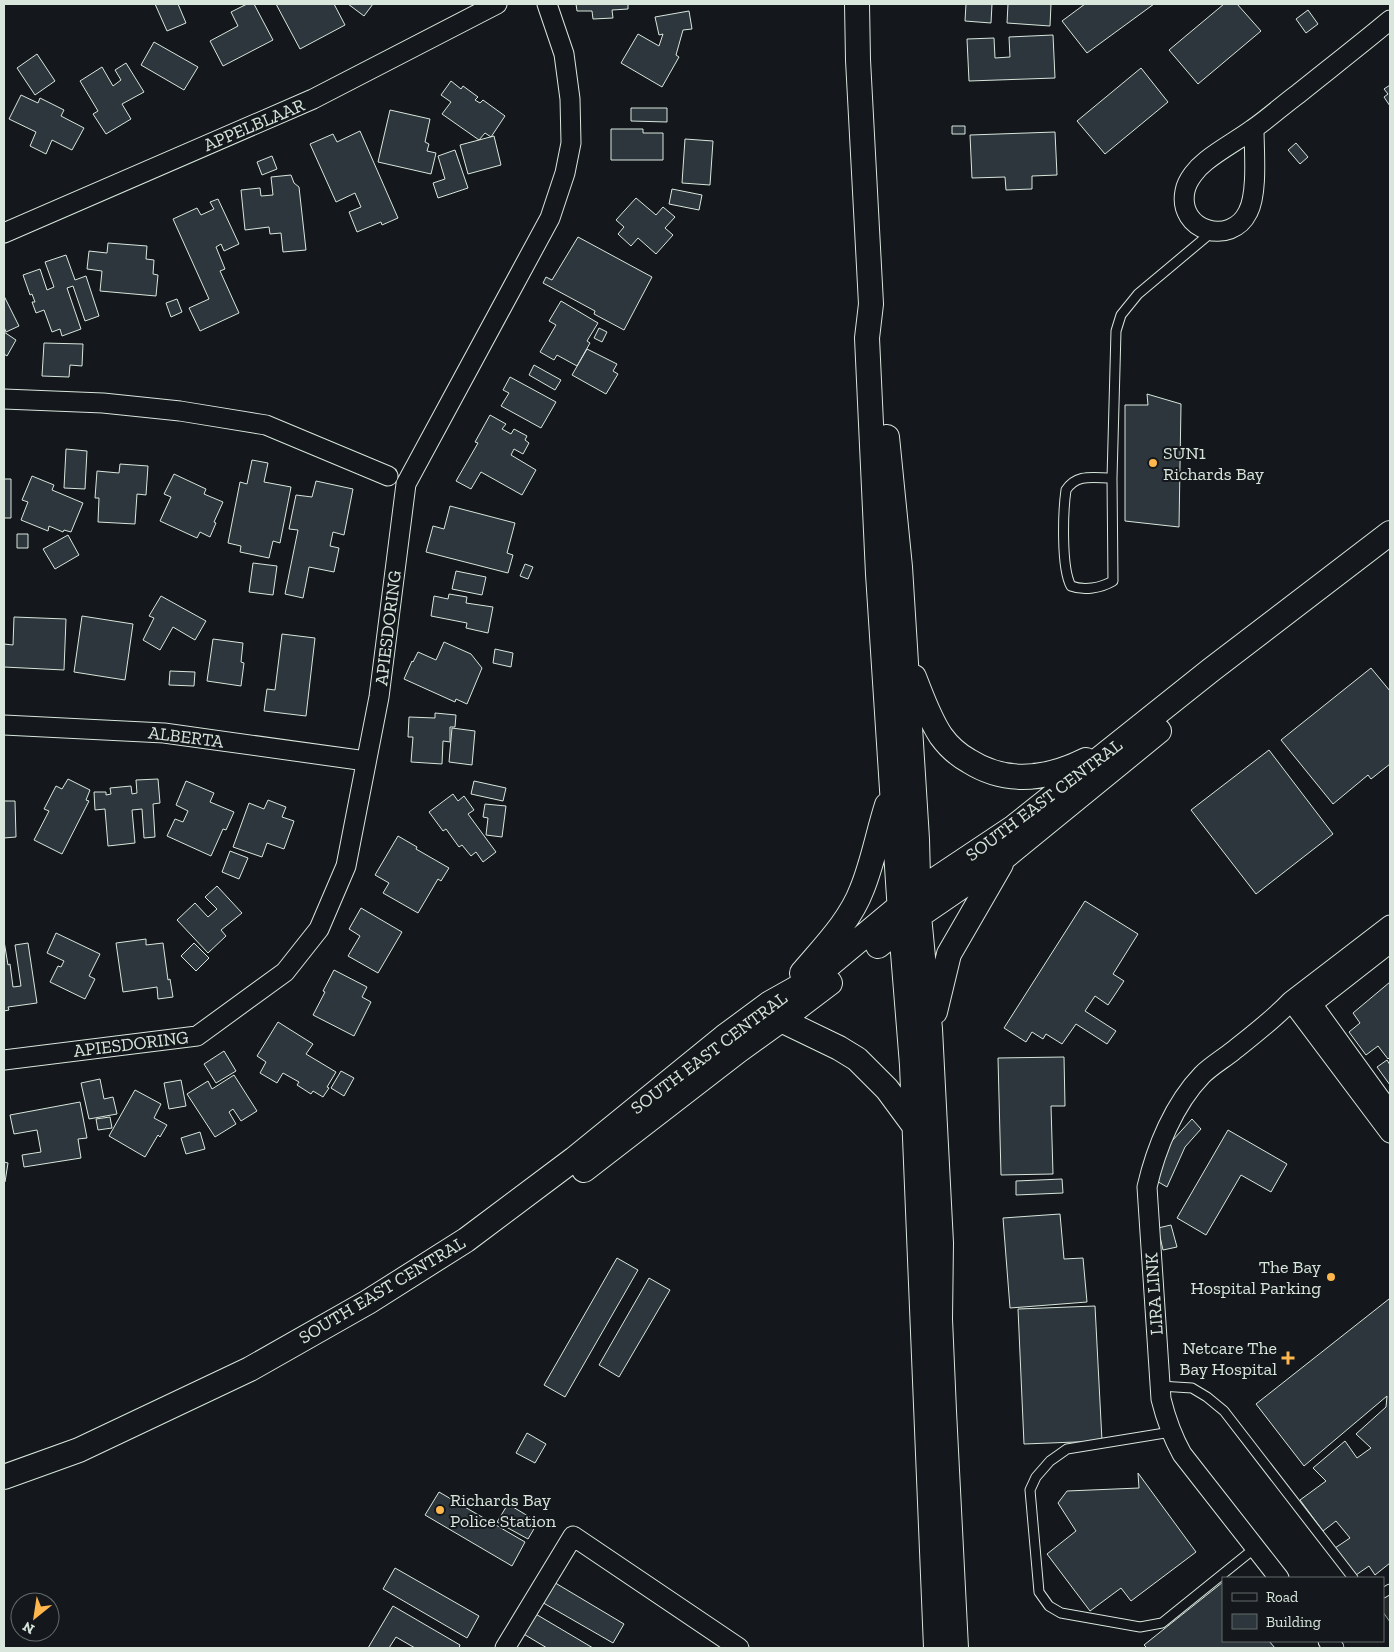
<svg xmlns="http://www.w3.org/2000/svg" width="1394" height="1652" font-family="'Zilla Slab',serif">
  <rect width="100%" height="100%" fill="#14181c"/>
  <path fill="#24282b" stroke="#939e99" d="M1390,1589V1622L1383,1612V1594Z"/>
  <path fill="#2c363c" stroke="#d8e6dc" d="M155,4H178L186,23L167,31Z
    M247,4H254L273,40L223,66L210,41L238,26L231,12Z
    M276,4H334L345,25L300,49Z
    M348,4H373L364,16Z
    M576,4H628V9L612,10L613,18L593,19L592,11H577Z
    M966,4H992L991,23L965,21Z
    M1008,4H1051L1050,26L1007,23Z
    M1085,4H1154L1087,53L1062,21Z
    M1224,4H1237L1261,31L1198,84L1169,50Z
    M1308,10L1318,24L1306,33L1296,19Z
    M689,11L692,29L683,30L676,55L679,57L662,87L621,63L638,34L659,46L663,34L659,35L655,17Z
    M1053,35L1055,78L969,81L967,39L994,38L995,58L1010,57L1009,37Z
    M154,42L198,67L184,90L141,65Z
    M37,54L55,81L35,95L17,68Z
    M126,63L144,92L122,104L131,119L106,134L93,114L98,111L80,81L102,67L113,86L121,80L115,70Z
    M1141,68L1168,102L1105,154L1077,121Z
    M451,81L461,89L463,86L478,97L475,100L480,103L483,100L505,116L491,137L485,133L479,140L442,114L451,102L441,95Z
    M1390,85V106L1384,97L1388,94L1384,89Z
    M21,95L38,103L40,98L64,110L61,116L84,128L72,150L52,140L46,154L30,146L36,132L9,119Z
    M631,108H667V122L631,121Z
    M390,110L430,119L425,142L429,144L427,151L436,153L431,174L378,162Z
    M952,126H965V134H952Z
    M611,129H643V133H663V160H611Z
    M360,131L398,218L382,225L381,222L357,232L349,212L361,207L355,193L336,202L310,144L333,134L337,142Z
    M1055,132L1057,175L1032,176V189L1006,190L1005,177L972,178L970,135Z
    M494,136L501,165L468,174L460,145Z
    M685,139L713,141L710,185L682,183Z
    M1296,143L1308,157L1300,164L1288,150Z
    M455,150L468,188L438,198L433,183L445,179L438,156Z
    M272,156L277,169L262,175L257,162Z
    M291,175L294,183L299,187L306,250L283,252L281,233L270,234L269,227L245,230L241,190L260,188L261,196L273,195L271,177Z
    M672,189L702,195L699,210L669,204Z
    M636,198L656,215L663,207L675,217L665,228L673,235L656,254L638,238L631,246L618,234L624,227L616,220Z
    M218,199L239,244L224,251L221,244L216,247L225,269L220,271L239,313L200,331L189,308L209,299L173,219L197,208L201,215L214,209L210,202Z
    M578,237L652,277L624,330L594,314L595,311L543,283L546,277L552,280Z
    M108,243L147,246L146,259L154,260L153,274L158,275L156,296L100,291L102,271L87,269L89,251L107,253Z
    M66,255L75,280L86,276L99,316L85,321L73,286L67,288L81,329L62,336L60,329L52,332L44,310L36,313L32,302H35L32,294L30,295L23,275L40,269L47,290L54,287L45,262Z
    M4,296L19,326L6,332L4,327Z
    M177,299L182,312L171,317L166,303Z
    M561,301L598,323L587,341L590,343L577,366L557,355L554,360L540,352L556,325L549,321Z
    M599,328L607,332L602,342L594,338Z
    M4,332L16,340L7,356L4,354Z
    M44,343L83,344L82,366L70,365L69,377L42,376Z
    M587,349L617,364L613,371L618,374L606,394L572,375Z
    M534,365L561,380L555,390L529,375Z
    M510,377L556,402L541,428L501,406L509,393L503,390Z
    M1147,394L1181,404L1179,527L1125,521V405H1148Z
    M490,415L506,424L502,429L511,434L514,429L527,436L525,440L529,443L523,454L514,449L511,455L536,470L522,495L481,472L471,489L456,481L478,443L475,442Z
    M66,449L87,451L85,489L64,488Z
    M252,460L268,463L264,482L291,487L280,543L273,541L269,558L240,552L241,546L228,543L240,482L247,484Z
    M120,464L148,466L146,495L137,494L135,524L98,522L99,498H95L97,471L119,473Z
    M174,474L206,489L204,494L223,502L214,522L216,523L210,537L200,532L197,538L160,521L171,497L164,494Z
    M32,476L54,485L52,490L83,503L71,532L64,530L63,532L49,526L48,531L21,520L28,502L22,500Z
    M4,479H11V518H4Z
    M316,481L353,489L344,535L333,532L330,546L339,548L334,572L309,567L303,598L285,594L298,530L289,529L296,495L312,497Z
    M450,506L515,523L507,553L513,555L508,573L426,552L433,526L444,529Z
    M17,534H28V548H17Z
    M68,535L79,555L55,569L43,549Z
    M253,563L277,566L273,595L249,592Z
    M525,564L533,567L528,579L520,576Z
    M456,571L486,577L482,595L452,589Z
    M449,594L467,597L466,603L493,607L488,633L466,628L467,623L431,616L434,596L448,599Z
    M161,596L206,621L195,640L173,627L160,650L143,640L154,618L149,616Z
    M82,616L133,624L125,680L74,672Z
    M14,617L66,619L64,670L4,667V644L13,645Z
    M282,634L315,638L306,716L264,711L267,689L275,690Z
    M213,639L243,643L241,662L244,663L241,686L207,681Z
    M444,642L471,654L482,668L467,704L456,699L455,702L404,679L412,661L413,662L418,652L436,660Z
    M495,649L513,653L511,667L493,663Z
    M1371,668L1390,691V764L1371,779L1368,775L1333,804L1281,740Z
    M170,671L195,672L194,686L169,685Z
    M435,713L456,715L455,727H450V742L443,741L442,764L411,762L413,737H408L409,717L435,718Z
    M452,728L475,731L472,765L449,762Z
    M1269,750L1333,834L1256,894L1191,810Z
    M68,779L90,790L86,800L89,801L62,854L34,840L49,811L44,809L56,786L62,789Z
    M158,779L160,803L153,804L155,837L144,838L142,809L132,810L135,843L108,846L105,809L95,810L94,792H106V795L111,794L110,788L131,786L132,794L137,793L136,780Z
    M186,781L214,793L210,802L234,812L226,830L223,829L211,856L167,836L175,819L183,822L188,811L176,805Z
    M474,781L506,788L503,801L471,794Z
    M453,794L458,801L464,796L474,810L468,814L496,852L483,862L476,852L471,856L462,845L459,847L446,829L443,831L429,812Z
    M268,800L286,807L282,817L294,821L284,849L267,843L262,857L233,847L249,803L264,809Z
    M4,801H15L16,837L4,838Z
    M485,804L506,806L502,837L486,835L488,818L483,817Z
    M398,836L417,847L416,849L449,868L441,881L438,879L418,913L383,893L389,883L375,875Z
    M230,851L248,858L239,879L222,872Z
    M217,886L242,913L221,930L226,936L208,953L177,920L195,903L208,917L217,909L205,897Z
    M1085,901L1138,934L1113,974L1124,981L1108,1005L1095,996L1085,1011L1116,1031L1107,1044L1076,1024L1062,1044L1046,1034L1043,1039L1032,1032L1026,1042L1004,1028Z
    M361,908L402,932L378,973L348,956L360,936L349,929Z
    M56,933L100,954L89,976L95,979L85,999L50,982L58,966L61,967L64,961L47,953Z
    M146,939V945L163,943L168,980L170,979L173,997L158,999L157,987L123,992L116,943Z
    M4,941L8,965L10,964L13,987L21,986L15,945L28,943L37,1003L8,1007L9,1010L4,1011Z
    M194,943L209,958L196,971L181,956Z
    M334,970L367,987L362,997L371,1002L354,1036L313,1015L325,992L323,991Z
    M1390,982V1057L1388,1059L1378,1046L1366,1055L1349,1032L1360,1023L1353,1013Z
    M278,1022L313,1044L306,1054L336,1072L327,1087L329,1088L323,1097L313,1091L311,1094L297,1085L299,1082L283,1073L277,1083L260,1073L266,1062L257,1056Z
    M224,1051L236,1071L216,1083L204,1064Z
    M1064,1057L1065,1106H1051L1053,1174L1001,1175L998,1058Z
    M1387,1060L1390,1065V1085L1377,1067Z
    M341,1071L354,1078L344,1096L331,1088Z
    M234,1075L257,1111L241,1121L233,1109L229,1112L236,1124L215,1137L187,1094L208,1081L212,1089Z
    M100,1079L104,1099L113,1097L117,1114L89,1119L81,1083Z
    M181,1080L186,1106L169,1109L164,1083Z
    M135,1090L161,1104L154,1118L167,1125L160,1137L158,1135L145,1157L109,1136Z
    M80,1102L87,1138L78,1139L81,1158L24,1167L22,1155L41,1152L37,1130L14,1134L10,1115Z
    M110,1117L112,1128L98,1130L96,1119Z
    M1192,1119L1201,1129L1185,1147L1167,1187L1155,1180L1171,1142Z
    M1228,1130L1287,1164L1271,1192L1241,1175L1206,1235L1177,1218Z
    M200,1132L205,1149L186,1154L181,1138Z
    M4,1162L8,1163L5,1182H4Z
    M1062,1179L1063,1193L1016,1195V1181Z
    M1060,1214L1064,1259L1083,1258L1087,1302L1010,1308L1003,1218Z
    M1171,1225L1177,1247L1163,1250L1158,1228Z
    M617,1258L638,1270L565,1397L544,1385Z
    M649,1278L670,1290L619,1377L599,1365Z
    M1389,1299L1390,1301V1563L1375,1575L1369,1566L1356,1575L1335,1548L1350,1538L1336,1521L1323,1531L1300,1500L1326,1481L1313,1468L1345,1441L1357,1458L1371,1448L1356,1434L1386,1407L1387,1396L1304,1466L1256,1404Z
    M1095,1306L1102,1441L1024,1444L1018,1309Z
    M527,1433L546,1444L535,1463L516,1453Z
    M1138,1473L1196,1552L1131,1601L1121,1588L1090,1611L1047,1554L1076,1531L1058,1503L1067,1491L1139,1488Z
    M439,1492L525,1542L512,1566L425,1515Z
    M508,1504L538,1522L528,1539L497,1522Z
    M395,1568L479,1616L467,1638L383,1589Z
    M552,1581L624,1624L613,1643L540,1601Z
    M1223,1582V1641H1269L1275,1648H1147L1144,1645Z
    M393,1606L460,1645L459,1648H415L396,1637L389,1648H368Z
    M534,1613L593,1648H547L522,1633Z"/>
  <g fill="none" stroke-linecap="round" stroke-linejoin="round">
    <g stroke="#d8e6dc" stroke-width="11">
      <path id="service" d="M1112,478C1094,478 1077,473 1066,490C1063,511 1061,568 1071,586C1084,591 1101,588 1113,581L1112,478L1116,331L1121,315L1138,294L1212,232
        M1160,1386L1192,1388L1207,1397L1224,1411L1353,1578
        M1171,1432L1067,1449L1050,1461L1036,1477L1030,1490L1039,1592L1049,1606L1061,1613L1140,1627L1162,1623L1255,1548
        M1383,1593L1390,1589"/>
    </g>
    <g stroke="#d8e6dc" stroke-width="21">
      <path id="minor" d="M1254,129C1254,150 1258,193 1248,212C1231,247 1177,231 1185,191C1187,180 1197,168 1206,161C1221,149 1238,140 1253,129C1269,118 1283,105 1298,94C1329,69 1360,45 1390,20
        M4,233L313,99L497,4
        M4,399L103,403L180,411L266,425L388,476
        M4,725L164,733L366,761
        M1390,925L1291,1001L1390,1133
        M1390,943L1312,1004L1390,1112
        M4,1060L197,1036L285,972L319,929L346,866L379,697L406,484L550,218L565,173L571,143L570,99L564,54L547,4
        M1279,1578L1182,1454C1172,1436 1166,1419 1161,1399L1147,1187C1156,1148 1174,1104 1202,1075C1211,1066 1223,1059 1233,1051C1253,1035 1273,1020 1291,1001
        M1328,1641L1334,1648
        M505,1648L573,1536L739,1648"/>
    </g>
    <g stroke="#d8e6dc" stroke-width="26">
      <path id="tertiary" d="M857,4L858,60L871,304L867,338L878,574L901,928L912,1065L936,1648
        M887,437L900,567L917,839L919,916L930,1029L941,1243L940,1319L944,1411L956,1648
        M914,677C922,697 929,718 941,736C949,747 958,755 969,761C1007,785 1048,779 1086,760
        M878,946L901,928L1006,856L1159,731
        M802,973C824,947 850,921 862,889C873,862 878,833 887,805
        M935,1012L949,954L1001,864
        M781,1020L839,1048L857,1059L887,1089L915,1127
        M584,1170L738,1051L781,1020L830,983
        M4,1477L79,1450L250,1369L368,1302L466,1240L574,1159L724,1037L770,1003L811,980L918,891L1014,827L1211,670L1390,533"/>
    </g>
    <use href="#service" stroke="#14181c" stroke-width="9"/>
    <use href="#minor" stroke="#14181c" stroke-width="19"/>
    <use href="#tertiary" stroke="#14181c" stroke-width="24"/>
  </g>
  <g fill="#ffb74d" stroke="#14181c" stroke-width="2">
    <circle cx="1153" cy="463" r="5"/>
    <circle cx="1331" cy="1277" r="5"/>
    <path d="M1285.5 1350.5h5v5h5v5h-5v5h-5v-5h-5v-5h5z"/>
    <circle cx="440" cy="1510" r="5"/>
  </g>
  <g text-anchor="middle" stroke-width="4" stroke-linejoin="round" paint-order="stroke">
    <g font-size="18" fill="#d8e6dc" stroke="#14181c">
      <text transform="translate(254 125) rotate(-23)" y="6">APPELBLAAR</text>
      <text transform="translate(388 628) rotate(-83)" y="6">APIESDORING</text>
      <text transform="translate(186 737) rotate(7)" y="6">ALBERTA</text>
      <text transform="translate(1044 800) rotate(-37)" y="6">SOUTH EAST CENTRAL</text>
      <text transform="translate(131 1044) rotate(-7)" y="6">APIESDORING</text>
      <text transform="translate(709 1053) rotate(-37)" y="6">SOUTH EAST CENTRAL</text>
      <text transform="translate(382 1290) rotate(-31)" y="6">SOUTH EAST CENTRAL</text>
      <text transform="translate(1154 1294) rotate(-94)" y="6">LIRA LINK</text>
    </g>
    <g font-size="18" fill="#d8e6dc" stroke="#14181c" text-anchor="start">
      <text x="1163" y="459">SUN1<tspan x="1163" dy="21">Richards Bay</tspan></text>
      <text x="1321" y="1273" text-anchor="end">The Bay<tspan x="1321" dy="21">Hospital Parking</tspan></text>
      <text x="1277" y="1354" text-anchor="end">Netcare The<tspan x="1277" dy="21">Bay Hospital</tspan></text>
      <text x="450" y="1506">Richards Bay<tspan x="450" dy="21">Police Station</tspan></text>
    </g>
  </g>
  <rect width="1394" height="1652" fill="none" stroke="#d8e6dc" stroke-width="10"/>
  <rect x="1222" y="1577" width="162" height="65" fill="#14181c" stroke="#626a69"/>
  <rect x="1232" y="1593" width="25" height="8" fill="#14181c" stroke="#626a69"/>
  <text x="1266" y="1602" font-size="15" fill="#d8e6dc">Road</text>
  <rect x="1232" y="1614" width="25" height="15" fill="#2c363c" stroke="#626a69"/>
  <text x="1266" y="1627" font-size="15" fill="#d8e6dc">Building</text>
  <g transform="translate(35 1617) rotate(210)"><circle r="24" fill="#14181c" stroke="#626a69"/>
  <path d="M0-4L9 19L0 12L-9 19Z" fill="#ffb74d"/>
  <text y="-8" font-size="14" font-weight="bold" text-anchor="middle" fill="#d8e6dc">N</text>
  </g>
</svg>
